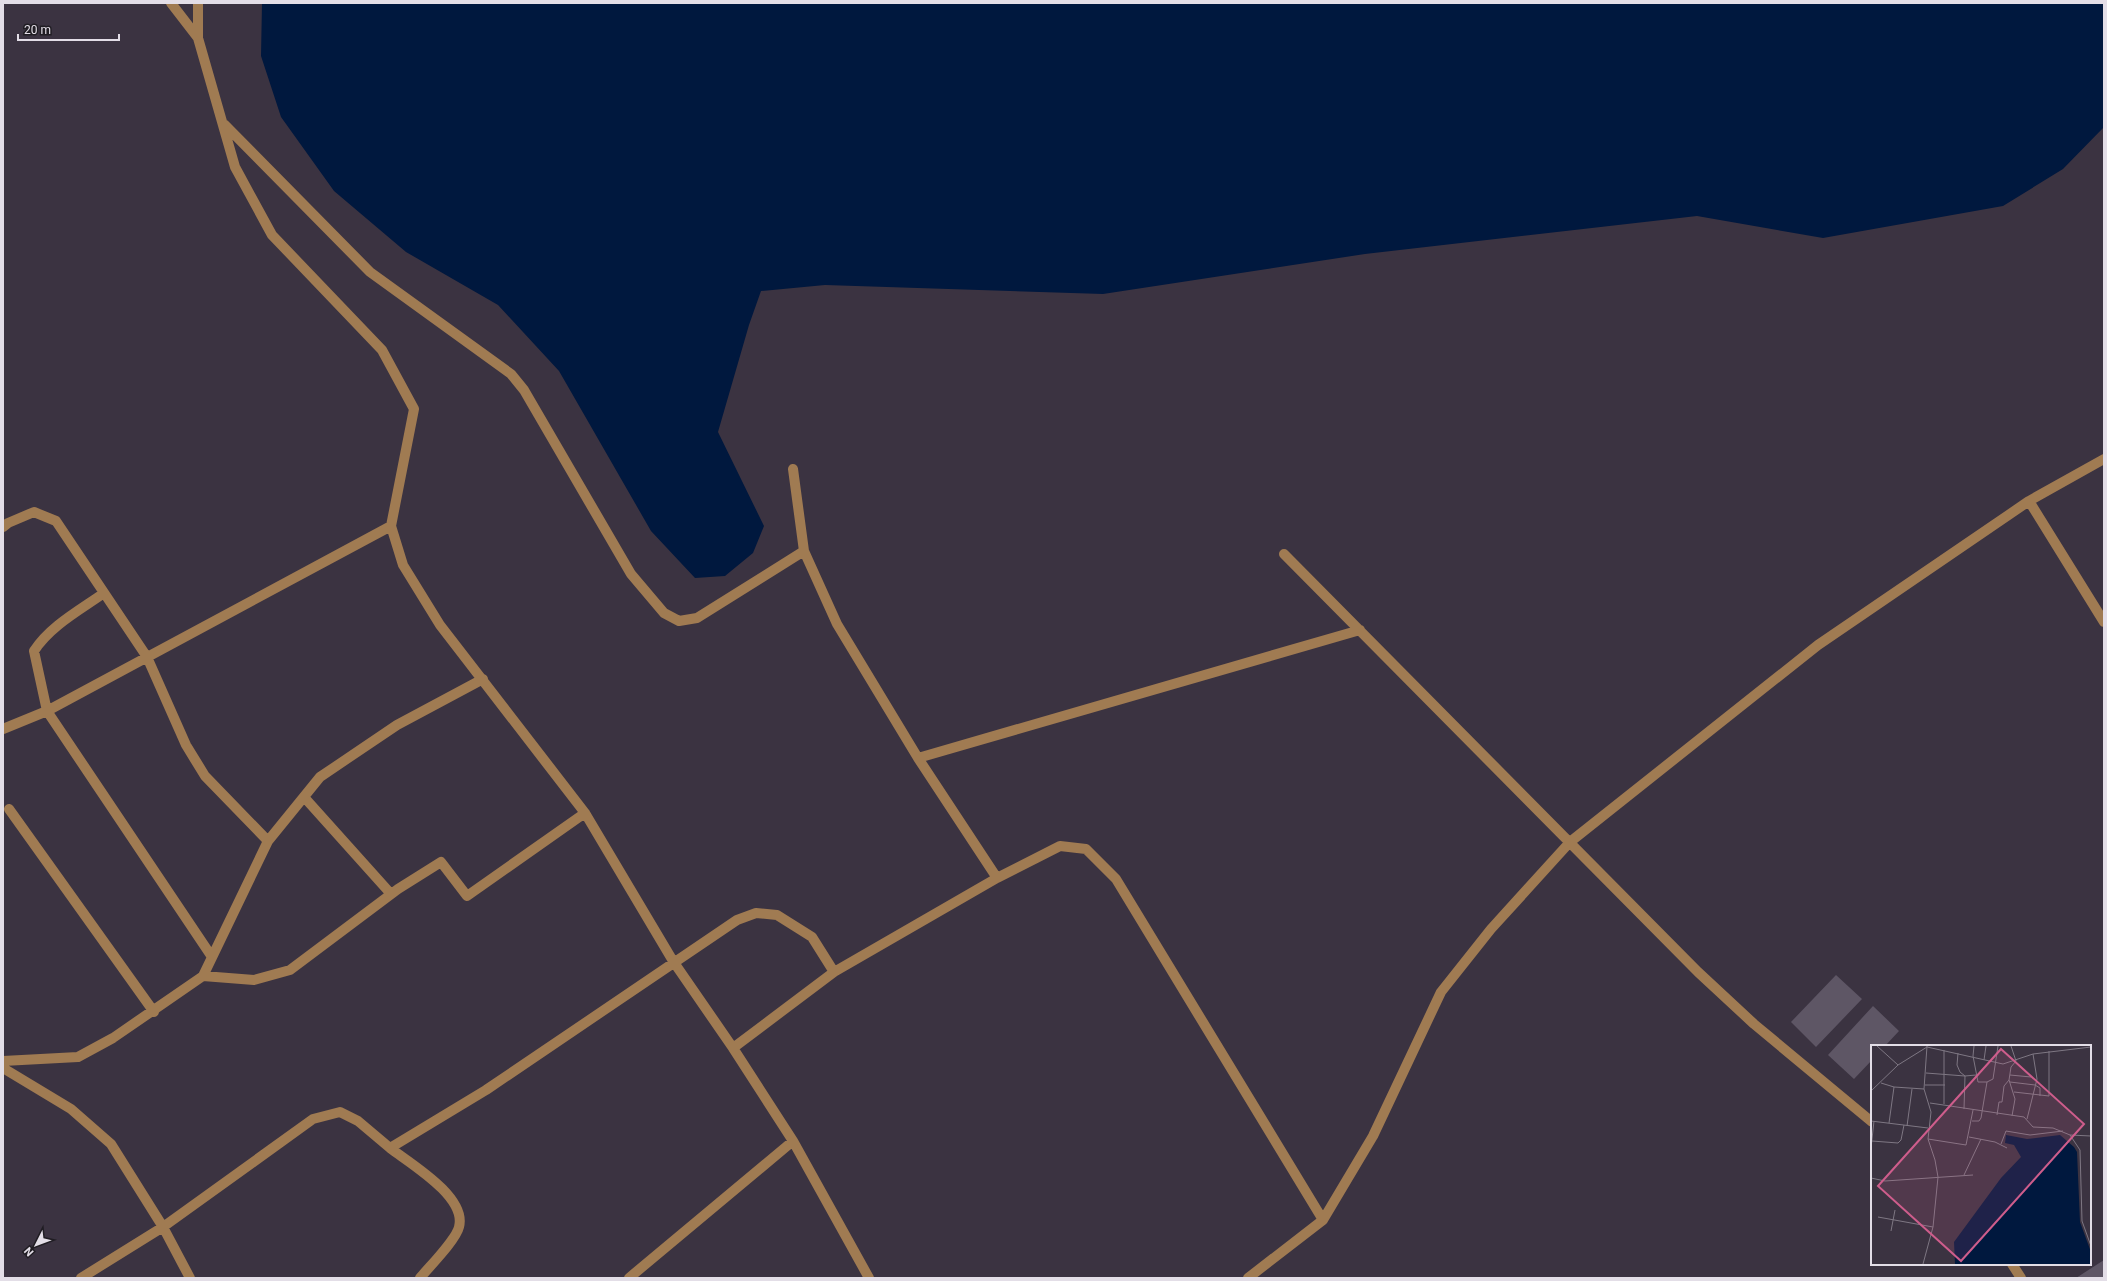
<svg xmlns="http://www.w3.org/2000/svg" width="2107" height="1281" font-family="Roboto,sans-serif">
  <rect width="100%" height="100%" fill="#3b3341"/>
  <path fill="#00183e" d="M262,3H2104V127L2063,169L2003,206L1823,238L1697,216L1365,254L1103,294L825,285L761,291L749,325L718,432L764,526L753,553L725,576L695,578L651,531L559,371L498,305L406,252L334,191L281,117L261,56Z"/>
  <path fill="#5e5665" d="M1836,975L1862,999L1816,1047L1791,1022Z
    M1873,1006L1899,1031L1885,1046H1872V1060L1854,1079L1828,1055Z
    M2104,1260V1278H2076Z"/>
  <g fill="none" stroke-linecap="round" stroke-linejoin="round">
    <path stroke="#a07b52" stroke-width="10" d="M171,3L198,38
      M198,3V38L235,167L272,235L382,350L414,409L391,526L403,565L440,625L585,813L673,961L733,1048L793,1141L869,1278
      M224,124L370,272L511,374L524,390L631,574L664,613L679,621L697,618L804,551
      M793,469L804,551L837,624L918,758L997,878
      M2029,501L2104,622
      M3,527L8,523L34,512L56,521L147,657L186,745L205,776L268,841
      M1284,554L1698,972L1754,1024L1872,1122
      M104,593C80,610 50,626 34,651L47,711L212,957
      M3,729L47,711L391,526
      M918,758L1360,630
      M304,797L391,894
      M9,809L154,1012
      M203,976L254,980L290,970L398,889L441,862L467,896L585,813
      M733,1048L834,972L997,878L1060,846L1086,849L1116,879L1323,1220
      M3,1061L78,1057L113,1038L203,976L268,841L320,777L397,725L483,679
      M3,1068L71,1109L111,1144L163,1227L190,1278
      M2012,1264L2021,1278
      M81,1278L163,1227L313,1119L340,1112L358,1121L390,1148
      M420,1278C429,1267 456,1240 459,1227C467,1197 411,1164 390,1148L486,1090L737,920L756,913L777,915L812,937L834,972
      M629,1278L793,1141
      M1248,1278L1323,1220L1373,1136L1441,992L1491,929L1570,842L1818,645L2029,501L2104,459"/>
  </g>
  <g transform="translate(1871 1045)">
    <rect width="220" height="220" fill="#3b3341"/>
    <path d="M135,90L156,94L189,90L203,102L206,107L209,177L220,207V219H84L83,197L130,133L150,112L143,100L134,98Z" fill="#00183e"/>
    <path fill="none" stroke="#7e7783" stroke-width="1" d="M6,1L27,20M140,1L145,16L140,22L138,35L144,54L141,71M73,5V59M87,8L86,20L89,27L94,31L105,30M113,15L115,1M55,28L94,31L93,64M139,30L160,32M116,37L122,34L127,1M139,37L164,40L169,43V51M10,38L23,42L53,44M54,40H74M0,46L27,20L56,2L132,19L162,9L220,2M143,47L178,51V6M59,58L153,72L162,82L182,83L199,90L209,105L211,176L220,201M126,70L128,57H131L133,41L138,35M156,74L166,34L162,9M0,76L57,83M101,76H108L110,73L116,37H107L102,11L103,1M18,78L23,42M36,81L41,44M199,90L220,91M98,92L124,97L136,103M57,94L95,100L102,65M1,96L27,98L30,95L33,80M130,99L135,86L159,90L192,86M0,103L3,76M93,130L110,94M0,133L14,136L102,130M7,172L62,182M20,186L24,165M52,219L62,182L67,132L64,115L57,94L60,67L53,44L56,1"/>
    <path fill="#ce5d8c" fill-opacity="0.15" stroke="#ce5d8c" stroke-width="2" d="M130,4L213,79L90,216L7,141Z"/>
    <rect width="220" height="220" fill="none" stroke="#e3dee7" stroke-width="2"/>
  </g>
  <rect width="2107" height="1281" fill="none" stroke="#e3dee7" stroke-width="8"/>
  <g transform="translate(36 1245) rotate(228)" stroke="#201d23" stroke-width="3" paint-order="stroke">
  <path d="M0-3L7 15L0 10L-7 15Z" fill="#e3dee7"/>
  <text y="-6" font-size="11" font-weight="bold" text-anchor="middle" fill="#e3dee7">N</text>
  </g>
  <path d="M18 34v6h101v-6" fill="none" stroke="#e3dee7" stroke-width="2"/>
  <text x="24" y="34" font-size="12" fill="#e3dee7" stroke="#201d23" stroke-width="3" paint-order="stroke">20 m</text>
</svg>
